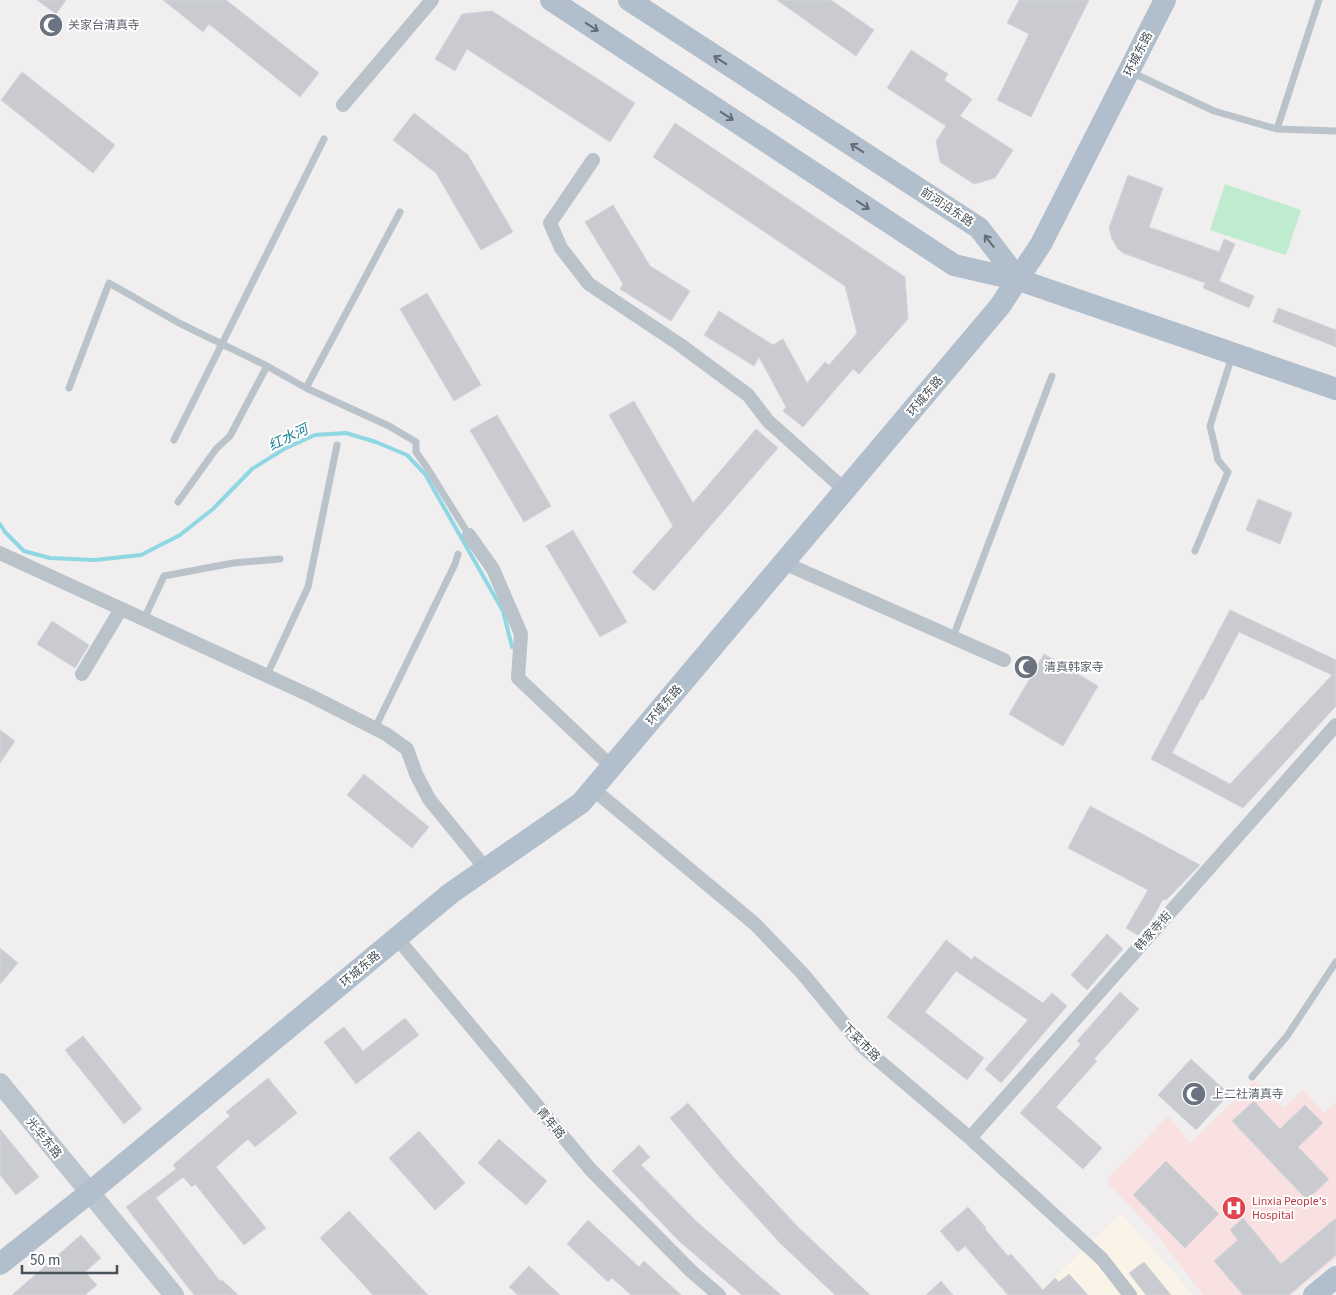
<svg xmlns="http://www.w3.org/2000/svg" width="1336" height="1295" font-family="'Source Sans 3','Noto Sans SC',sans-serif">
  <rect width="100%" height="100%" fill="#f0eeee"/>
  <path fill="#faf4e8" d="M1121,1213L1193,1295H1036Z"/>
  <path fill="#f8e1e0" d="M1254,1081L1283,1108L1303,1090L1324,1113L1336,1103V1258L1291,1295H1203L1157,1235L1106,1181L1168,1116L1190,1143Z"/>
  <path fill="#bfebce" d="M1225,184L1301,210L1286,255L1210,230Z"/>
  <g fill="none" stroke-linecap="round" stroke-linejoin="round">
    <path stroke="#90d7e4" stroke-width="4" d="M0,524L5,532L24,551L50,558L95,560L141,555L180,535L213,509L252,469L284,449L315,435L346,433L376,442L407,455L425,474L503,611L512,647"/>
  </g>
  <path fill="#c9cbd0" stroke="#d2d5d9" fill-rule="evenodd" d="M37,0H66L56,14Z
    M163,0H226L319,73L300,97L209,24L203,32Z
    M777,0H831L874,30L856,56Z
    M1019,0H1089L1031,117L997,100L1029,34L1007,23Z
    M492,11L635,103L610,142L467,49L455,71L435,59L462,14Z
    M911,50L948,74L944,80L972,99L960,116L1013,150L995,178L974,184L940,162L936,141L946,126L887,88Z
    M22,72L115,145L93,173L1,100Z
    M414,113L468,155L513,232L481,250L436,173L393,140Z
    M675,123L905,277L908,319L859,374L853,369L803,427L783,411L786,407L759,357L754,366L704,335L719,311L773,345L783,339L807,383L825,362L829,365L857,333L845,286L653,157Z
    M1128,175L1163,188L1149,227L1219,252L1224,239L1235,244L1219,281L1254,296L1249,308L1203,288L1205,283L1123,253L1118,249L1112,239L1109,228Z
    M613,205L650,266L690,291L671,321L620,289L623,284L585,222Z
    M427,293L481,385L454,401L400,309Z
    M1278,308L1336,330V347L1273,322Z
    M634,401L693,503L756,429L778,448L654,591L632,572L673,526L609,415Z
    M497,415L551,506L524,522L470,430Z
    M1258,499L1292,513L1280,544L1246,530Z
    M573,530L627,622L600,637L546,546Z
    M1230,610L1336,660V706L1243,808L1151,759ZM1239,632L1332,675L1230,784L1172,753L1201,699L1203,700Z
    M52,621L89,645L75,668L37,644Z
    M1044,654L1098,686L1063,746L1009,714Z
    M0,730L15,741L0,763Z
    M364,774L429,827L412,848L347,795Z
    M1090,806L1200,865L1166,900L1163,899L1151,921L1138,935L1126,928L1148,890L1068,848Z
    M1107,934L1123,949L1087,990L1071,975Z
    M946,940L972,960L974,956L1043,1003L1052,993L1067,1006L1001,1083L985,1069L1028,1020L956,971L925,1012L984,1058L967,1080L887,1017Z
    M0,948L18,963L0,984Z
    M1120,992L1139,1009L1094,1059L1097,1061L1056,1107L1102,1148L1083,1169L1020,1113L1081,1044L1077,1041Z
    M405,1018L419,1035L356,1084L324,1042L344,1027L363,1051Z
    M83,1036L142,1109L124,1124L65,1050Z
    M1191,1059L1229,1094L1196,1130L1158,1095Z
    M268,1078L297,1113L255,1147L248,1139L216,1167L266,1228L244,1245L195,1184L192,1187L183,1177L156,1198L220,1281L222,1280L238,1295H194L126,1207L176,1169L173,1165L230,1116L226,1112Z
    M1254,1101L1280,1129L1305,1105L1323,1123L1298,1147L1329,1179L1307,1200L1232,1121Z
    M688,1103L735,1159L797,1226L870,1295H835L781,1244L718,1175L670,1118Z
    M0,1129L39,1177L16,1195L0,1175Z
    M419,1131L465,1183L435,1210L389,1158Z
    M499,1139L547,1181L526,1205L478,1163Z
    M639,1145L650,1157L641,1165L696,1221L781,1295H742L679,1241L612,1171Z
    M1166,1161L1219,1214L1185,1248L1133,1195Z
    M968,1207L986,1228L985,1229L1008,1256L1011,1254L1043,1290L1055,1278L1059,1282L1069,1274L1088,1295H1008L965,1246L958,1252L940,1231Z
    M349,1211L428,1295H373L320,1238Z
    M1243,1218L1281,1264L1336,1218V1255L1289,1295H1243L1214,1261L1238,1240L1230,1230Z
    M588,1220L639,1267L644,1261L681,1295H631L612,1278L608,1282L567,1244Z
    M81,1235L101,1258L85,1272L97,1285L85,1295H12Z
    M1144,1262L1171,1295H1146L1129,1273Z
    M529,1266L560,1295H518L509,1287Z
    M941,1281L953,1295H926Z"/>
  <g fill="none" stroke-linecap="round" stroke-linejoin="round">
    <path stroke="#bac3ca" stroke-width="7" d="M1133,73L1214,111L1277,129L1336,131
      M1277,129L1319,0
      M69,388L109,283L179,323L267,366L306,388L389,426L416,442V452L426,466L469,535
      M306,388L400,212
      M174,440L324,139
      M178,502L216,449L230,436L267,366
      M1195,551L1228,472L1218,460L1210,426L1232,356
      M144,619L164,576L233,563L280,559
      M953,637L1052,376
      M267,675L308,587L337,445
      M375,728L455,564L458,554
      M1252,1077L1287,1036L1336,962"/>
    <path stroke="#bac3ca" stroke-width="14" d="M343,105L432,0
      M593,160L550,223L561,248L589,284L679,344L748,395L768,421L845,490
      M469,535L493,569L521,634L518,678L612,767
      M0,553L311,696L386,734L407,749L416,774L429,799L486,869
      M784,563L1004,660
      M82,674L121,609
      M593,789L755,924L803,974L864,1048L970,1138L1102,1259L1130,1295
      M397,938L591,1170L692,1272L719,1295
      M970,1138L1336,725"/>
    <path stroke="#bbc5ce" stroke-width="20" d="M0,1083L174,1295"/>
    <path stroke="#b0bfcb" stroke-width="22" d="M551,0L954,265L1019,280L1336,389
      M629,0L979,228L1019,280
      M0,1264L89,1193L451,893L581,803L1000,306L1041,244L1165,0
      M1314,1295L1336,1277"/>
  </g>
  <defs><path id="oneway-shaft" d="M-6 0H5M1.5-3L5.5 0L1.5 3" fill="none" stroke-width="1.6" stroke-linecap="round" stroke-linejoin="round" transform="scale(1.25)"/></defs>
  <g stroke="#626d76">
    <use href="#oneway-shaft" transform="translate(592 27) rotate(33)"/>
    <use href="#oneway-shaft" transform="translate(720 60) rotate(-147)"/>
    <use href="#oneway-shaft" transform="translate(727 116) rotate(33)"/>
    <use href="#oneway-shaft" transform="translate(857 148) rotate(-147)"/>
    <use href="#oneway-shaft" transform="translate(863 205) rotate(33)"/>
    <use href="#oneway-shaft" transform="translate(989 241) rotate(-128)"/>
  </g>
  <defs>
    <g id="mosque-disc" transform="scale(1.25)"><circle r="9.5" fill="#6b7280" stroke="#fff"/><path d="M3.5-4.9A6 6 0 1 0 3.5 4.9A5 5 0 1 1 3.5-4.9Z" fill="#fff"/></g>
    <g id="hospital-disc" transform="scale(1.25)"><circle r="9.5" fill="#e0444e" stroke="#fff"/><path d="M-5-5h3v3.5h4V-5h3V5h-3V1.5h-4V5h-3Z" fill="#fff"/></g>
  </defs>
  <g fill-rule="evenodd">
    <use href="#mosque-disc" x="51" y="25"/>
    <use href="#mosque-disc" x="1026" y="667"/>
    <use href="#mosque-disc" x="1194" y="1094"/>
    <use href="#hospital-disc" x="1234" y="1208"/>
  </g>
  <g text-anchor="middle" stroke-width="4" stroke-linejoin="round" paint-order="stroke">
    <g font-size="12" fill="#5b616d" stroke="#fff" text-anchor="start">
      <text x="68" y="29">关家台清真寺</text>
      <text x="1044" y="671">清真韩家寺</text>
      <text x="1212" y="1098">上二社清真寺</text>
    </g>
    <g font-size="12" fill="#48525a" stroke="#fff">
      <text transform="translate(1138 54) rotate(-63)" y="4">环城东路</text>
      <text transform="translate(947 207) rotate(33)" y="4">前河沿东路</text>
      <text transform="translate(925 396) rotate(-50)" y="4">环城东路</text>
      <text transform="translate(664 705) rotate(-50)" y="4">环城东路</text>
      <text transform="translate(1153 931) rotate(-48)" y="4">韩家寺街</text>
      <text transform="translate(360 969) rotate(-40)" y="4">环城东路</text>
      <text transform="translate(861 1042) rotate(45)" y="4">下菜市路</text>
      <text transform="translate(551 1123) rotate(50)" y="4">青年路</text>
      <text transform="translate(44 1138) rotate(51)" y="4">光华东路</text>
    </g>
    <g font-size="12" fill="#be3a42" stroke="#fff" text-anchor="start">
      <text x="1252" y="1205">Linxia People's<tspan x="1252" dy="14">Hospital</tspan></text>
    </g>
    <g font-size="14" font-style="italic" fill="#188196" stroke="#fff">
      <text transform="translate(288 437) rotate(-26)" y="5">红水河</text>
    </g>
  </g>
  <path d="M22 1265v8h95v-8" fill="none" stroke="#48525a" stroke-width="2.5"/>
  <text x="30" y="1265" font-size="15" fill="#48525a" stroke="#ffffff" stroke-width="4" paint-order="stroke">50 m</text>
</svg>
